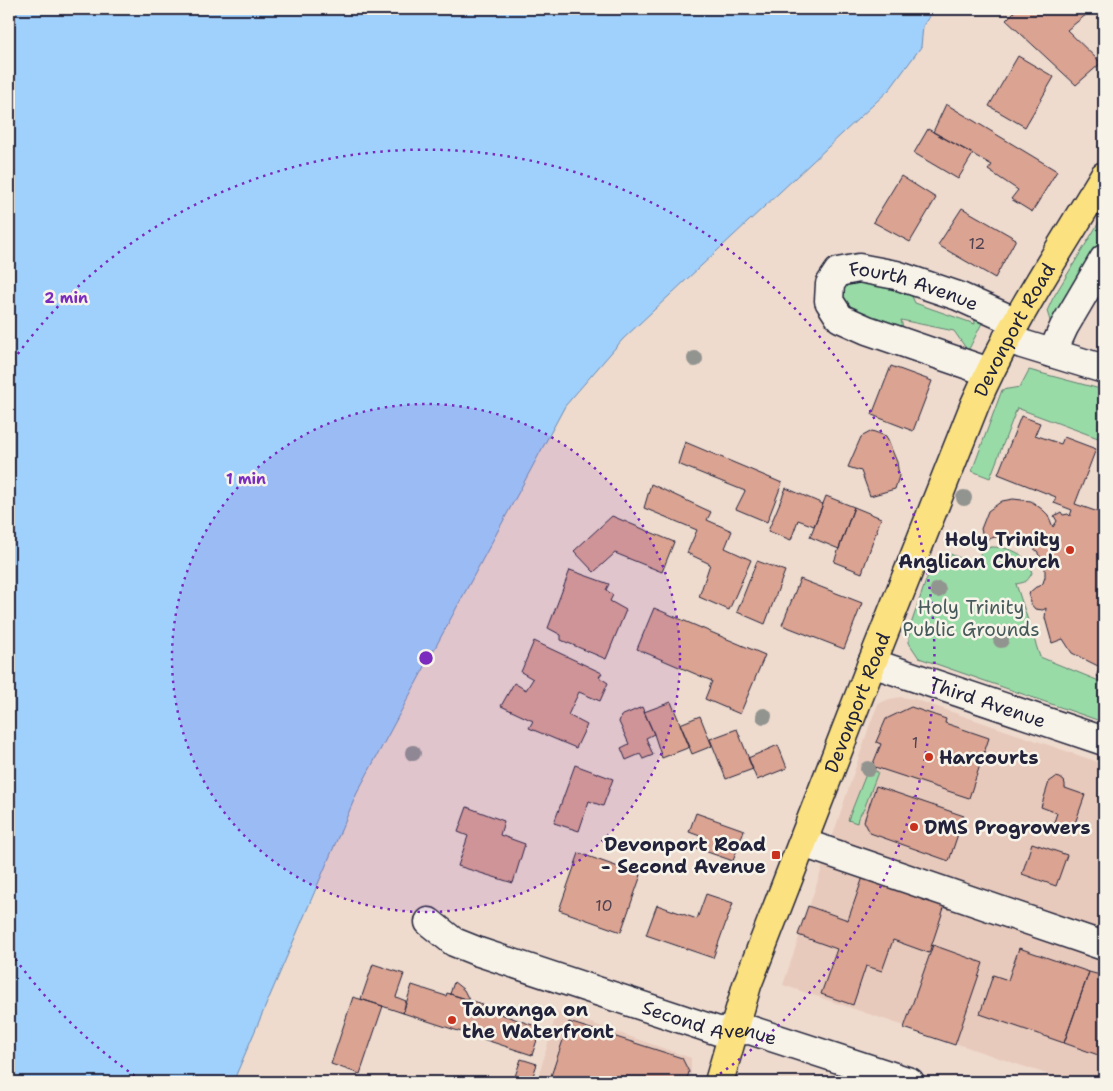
<svg xmlns="http://www.w3.org/2000/svg" width="1113" height="1091" font-family="'Shantell Sans',sans-serif">
  <rect width="100%" height="100%" fill="#eedbce"/>
  <filter id="ink" filterUnits="userSpaceOnUse"><feTurbulence type="fractalNoise" baseFrequency=".02" numOctaves="2"/><feDisplacementMap in="SourceGraphic" scale="10" xChannelSelector="R" yChannelSelector="G"/><feConvolveMatrix kernelMatrix="1 2 1 2 8 2 1 2 1" color-interpolation-filters="sRGB"/></filter>
  <g filter="url(#ink)">
    <path fill="#e8cabc" d="M901,697L914,699L1104,764V1082H1070L783,985L870,724L878,704L889,699Z
      M557,1011L691,1058V1073L688,1082H537Z"/>
    <path fill="#99dba6" stroke="#5e7e70" d="M1104,214V244L1055,325L1052,327L1047,311L1053,298Z
      M839,278L906,283L915,303L975,324L974,311L986,315L968,351L954,331L901,320L905,335L845,312Z
      M1029,370L1104,390V422L1098,438L1017,408L990,478L972,471L1002,390L1020,387Z
      M991,547C1010,547 1027,553 1032,573C1027,582 1026,582 1016,584L1040,657L1104,683V717L1103,722L919,658L909,643V630L931,566L944,570L950,554L968,561L978,559C980,551 984,550 991,547Z
      M868,769L878,772L864,809L858,818L857,823L848,820Z"/>
    <path fill="#a0d0fc" stroke="#6e8aaf" d="M9,9H934L923,26L921,47L890,89L623,339L565,406L357,793L233,1082H9Z"/>
    <path fill="#daa392" stroke="#22223b" d="M1017,9H1079L1087,14L1067,30L1101,63L1076,85L1006,20Z
      M1018,56L1054,77L1025,127L989,106Z
      M946,104L1057,171L1032,212L1011,199L1018,190L988,170L992,165L933,132Z
      M928,129L973,154L958,179L914,153Z
      M901,176L936,198L910,242L873,222Z
      M962,208L1016,239L995,278L938,245Z
      M891,366L932,381L913,431L872,415Z
      M1021,416L1040,423L1035,435L1061,444L1064,437L1096,449L1075,504L1101,513H1104V686L1102,687L1097,674L1100,667L1072,653L1063,639L1052,643L1045,618L1046,608L1043,610L1035,609L1030,603L1029,595L1030,592L1036,587L1040,586L1043,583L1045,577V564L1042,558L1038,554V552L1032,547L1018,540L1010,538L995,537L985,540L983,536L981,529L988,511L1002,501L1013,499L1031,501L1043,510L1048,515L1053,527L1057,521L1054,516L1061,512L1063,515L1068,514L1070,516L1072,510L1054,503L1056,497L998,474Z
      M872,431L886,436L897,462L899,476L895,489L870,496L861,471L848,467L861,437Z
      M685,442L782,483L767,522L736,509L745,491L678,464Z
      M651,484L711,512L707,520L732,531L725,548L751,560L729,610L699,597L710,564L687,553L697,530L644,508Z
      M786,488L823,504L814,526L798,520L791,540L768,531Z
      M826,496L854,507L839,549L810,537Z
      M854,507L881,518L862,573L834,562Z
      M612,516L674,542L662,572L615,553L594,572L574,551Z
      M757,561L785,571L765,624L737,612Z
      M570,570L609,584L606,590L613,595L610,601L626,610L606,659L561,640V635L548,628Z
      M800,579L862,603L844,649L782,625Z
      M654,608L765,655L740,714L705,699L712,681L637,649Z
      M534,641L602,673L599,677L608,683L600,701L579,692L568,715L587,725L576,748L529,728L533,721L501,706L514,683L526,690L533,679L521,672Z
      M671,702L690,747L662,758L654,734L644,712Z
      M642,707L654,734L646,738L653,755L643,759L640,754L626,760L621,748L629,744L619,722L621,716Z
      M911,707L946,719L945,723L989,738L969,798L872,766L881,744L876,742L886,719Z
      M700,716L712,746L692,754L680,724Z
      M737,729L753,769L726,779L710,739Z
      M778,745L787,768L757,780L748,758Z
      M575,765L613,779L603,806L589,801L579,831L554,823Z
      M1056,777L1060,778L1064,781L1065,784V788L1085,795L1073,829L1054,822L1057,813L1041,807L1049,782Z
      M876,786L964,816L949,861L870,833L864,821Z
      M467,807L504,821L500,835L525,844L513,883L458,866L468,836L458,832Z
      M696,813L744,830L733,861L696,848L700,836L689,832Z
      M1032,843L1067,855L1056,886L1022,874Z
      M579,853L641,875L621,932L559,910Z
      M863,877L945,905L929,953L893,940L882,971L866,966L853,1005L821,994L837,949L798,935L808,906L848,920Z
      M706,894L733,903L713,958L646,935L657,905L697,919Z
      M933,945L983,963L955,1045L904,1028Z
      M1019,948L1089,972L1064,1043L980,1014L993,975L1008,980Z
      M373,964L404,974L396,997L406,1001L403,1013L361,999Z
      M1089,972L1104,976V1057L1064,1043Z
      M454,982L464,990L469,1000L450,994Z
      M412,985L446,996L447,993L482,1004L480,1007L541,1028L532,1055L403,1013Z
      M353,997L383,1006L360,1074L331,1064Z
      M569,1022L682,1058L689,1072L686,1082H549Z
      M521,1059L537,1064L531,1082H513Z"/>
    <g fill="none" stroke-linecap="round" stroke-linejoin="round">
      <g stroke="#22223b" stroke-width="31">
        <g id="minor">
          <path d="M1007,338L1022,344L1104,369"/>
          <path d="M1052,353L1064,327L1104,259"/>
          <path id="s1" d="M989,372L867,330L840,318L829,301L830,284L838,272L859,268L896,275L958,296L1016,322"/>
          <path id="s2" d="M872,663L1104,741"/>
          <path d="M803,843L1104,946"/>
          <path id="s3" d="M429,922L454,942L479,952L718,1031L750,1030L910,1082"/>
        </g>
      </g>
      <g stroke="#22223b" stroke-width="31">
        <g id="major">
          <path id="s4" d="M719,1082L747,985L872,663L975,404C1010,324 1059,251 1104,176"/>
        </g>
      </g>
      <use href="#minor" stroke="#f7f3e8" stroke-width="28"/>
      <use href="#major" stroke="#fbe180" stroke-width="28"/>
    </g>
    <g fill="#92948f">
      <circle cx="695" cy="359" r="8"/>
      <circle cx="964" cy="498" r="8"/>
      <circle cx="938" cy="590" r="8"/>
      <circle cx="1001" cy="640" r="8"/>
      <circle cx="764" cy="716" r="8"/>
      <circle cx="413" cy="753" r="8"/>
      <circle cx="868" cy="769" r="8"/>
    </g>
  </g>
  <circle cx="426" cy="658" r="254" fill="#7b2cbf" fill-opacity=".12"/>
  <g fill="none" stroke="#7b2cbf" stroke-width="2.5" stroke-dasharray="2.5 5">
    <circle cx="426" cy="658" r="254"/>
    <path d="M141 1080A509 509 0 0 1 9 950M9 366A509 509 0 1 1 711 1080"/>
  </g>
  <g fill="#c8321e" stroke="#f7f3e8" stroke-width="2">
    <circle cx="1070" cy="550" r="5"/>
    <circle cx="929" cy="757" r="5"/>
    <circle cx="914" cy="827" r="5"/>
    <rect x="771" y="850" width="10" height="10" rx="2.5"/>
    <circle cx="452" cy="1020" r="5"/>
  </g>
  <g text-anchor="middle" stroke-width="5" stroke-linejoin="round" paint-order="stroke">
    <g font-size="16" fill="#504251">
      <text x="977" y="249">12</text>
      <text x="915" y="748">1</text>
      <text x="604" y="911">10</text>
    </g>
    <g font-size="19" fill="#22223b" stroke="#f7f3e8">
      <text dy="7" stroke="none"><textPath href="#s1" startOffset="289">Fourth Avenue</textPath></text>
      <text dy="7" stroke="none"><textPath href="#s4" startOffset="809">Devonport Road</textPath></text>
      <text dy="7" stroke="none"><textPath href="#s2" startOffset="122">Third Avenue</textPath></text>
      <text dy="7" stroke="none"><textPath href="#s4" startOffset="404">Devonport Road</textPath></text>
      <text dy="7" stroke="none"><textPath href="#s3" startOffset="301">Second Avenue</textPath></text>
    </g>
    <g font-size="19" font-weight="bold" fill="#22223b" stroke="#f7f3e8" text-anchor="start">
      <text x="1060" y="546" text-anchor="end">Holy Trinity<tspan x="1060" dy="22">Anglican Church</tspan></text>
      <text x="939" y="764">Harcourts</text>
      <text x="924" y="834">DMS Progrowers</text>
      <text x="766" y="851" text-anchor="end">Devonport Road<tspan x="766" dy="22">- Second Avenue</tspan></text>
      <text x="462" y="1016">Tauranga on<tspan x="462" dy="22">the Waterfront</tspan></text>
    </g>
    <g font-size="19" fill="#465a5b" stroke="#f7f3e8">
      <text x="971" y="614">Holy Trinity<tspan x="971" dy="22">Public Grounds</tspan></text>
    </g>
  </g>
  <circle cx="426" cy="658" r="8" fill="#7b2cbf" stroke="#f7f3e8" stroke-width="2.5"/>
  <g font-size="15" text-anchor="middle" font-weight="bold" fill="#7b2cbf" stroke="#f7f3e8" stroke-width="5" stroke-linejoin="round" paint-order="stroke">
    <text x="66" y="303">2 min</text>
    <text x="246" y="484">1 min</text>
  </g>
  <rect width="1113" height="1091" fill="none" stroke="#f7f3e8" stroke-width="30"/>
  <rect x="15" y="15" width="1083" height="1061" fill="none" stroke="#22223b" stroke-width="2" filter="url(#ink)"/>
</svg>
